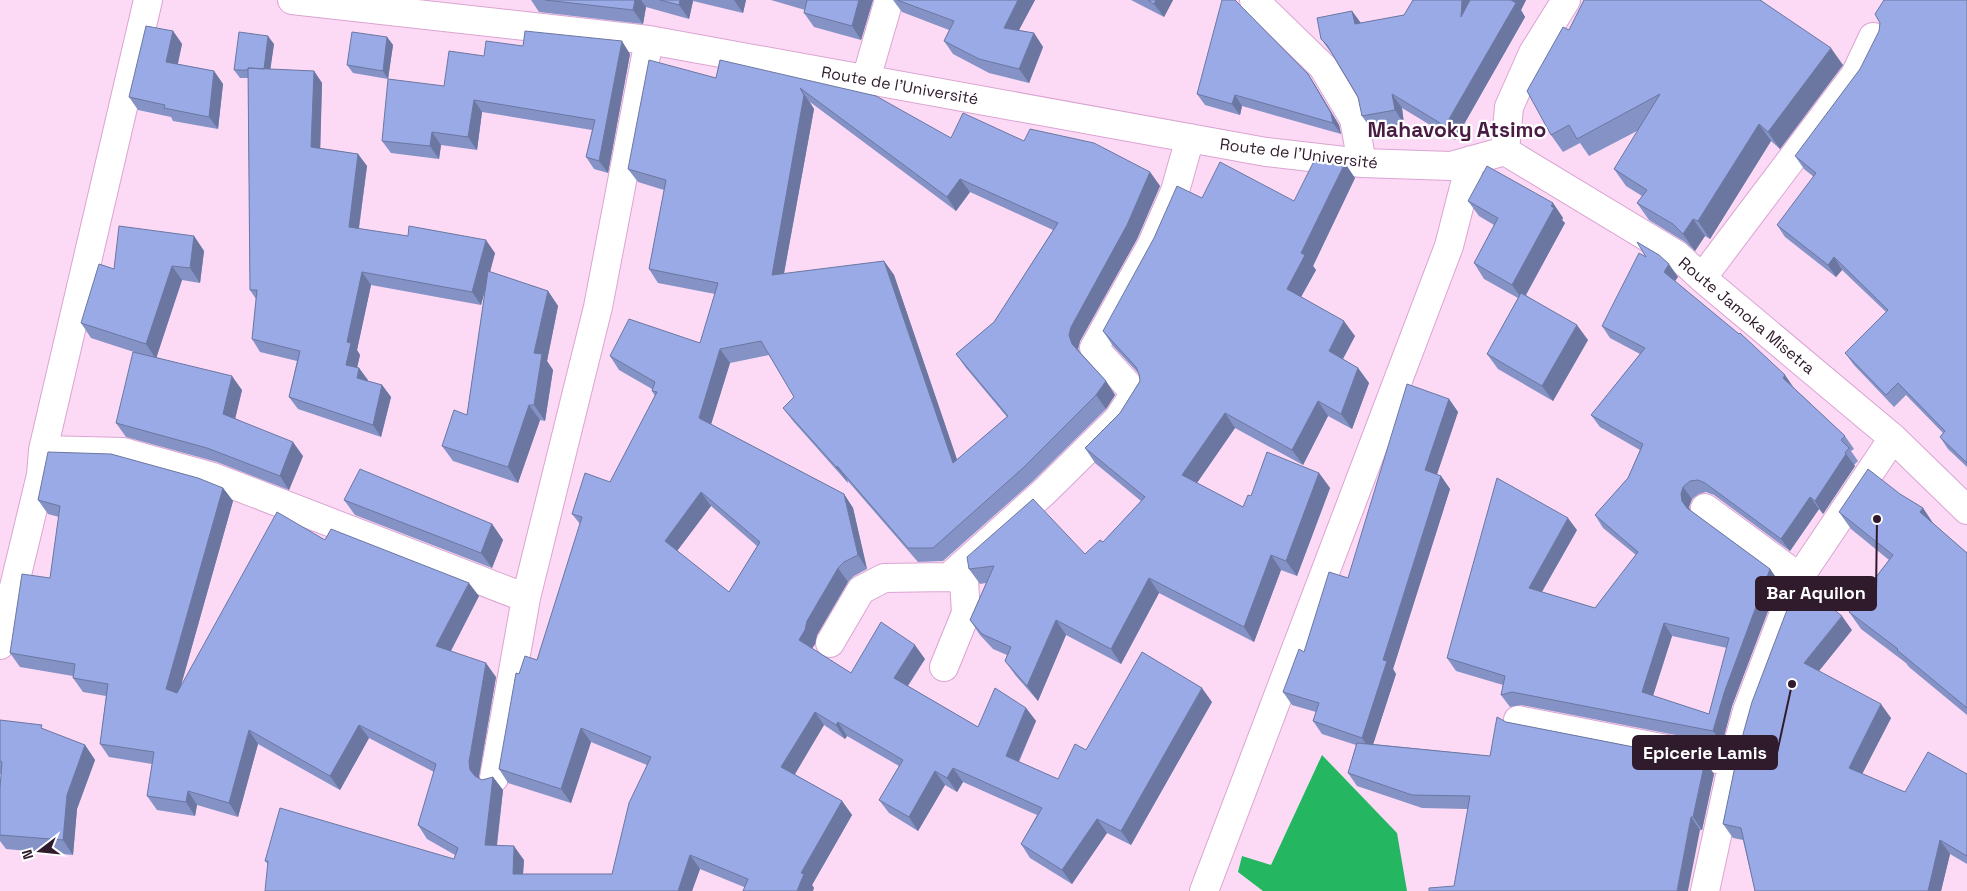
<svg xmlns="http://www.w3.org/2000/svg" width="1967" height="891" font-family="'Space Grotesk',sans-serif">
  <rect width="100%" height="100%" fill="#fcdaf6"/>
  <path fill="#25b662" d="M1322,755L1397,833L1407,891H1263L1238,872L1242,856L1271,865Z"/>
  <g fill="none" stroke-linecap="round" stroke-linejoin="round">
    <g stroke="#dba4d2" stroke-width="30">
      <path id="minor" d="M292,0L649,40L1266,152L1362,163L1451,166L1505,151
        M1254,0L1323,67L1354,119L1362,163
        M866,79L889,0
        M1505,151L1677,255L1702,278L1893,438L1967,510
        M1505,151L1509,107L1533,53L1566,0
        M1702,278L1855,75L1873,37
        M43,450L148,0
        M1705,508L1799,577
        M949,577L1043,493L1118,419L1135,393L1094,348L1151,246L1175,191L1190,138
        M830,643L861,590L884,578L949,577L964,580L966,613L944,667
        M0,645L41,475L43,450L123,452L213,477L526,598
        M1518,720L1733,762
        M494,778L526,598L598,307L649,40
        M1204,891L1449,246L1471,160
        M1705,891L1733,762L1747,711L1795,584L1893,438"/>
    </g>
    <use href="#minor" stroke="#fff" stroke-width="28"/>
  </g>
  <path fill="#8492c6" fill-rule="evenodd" d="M531,0H746L743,13L693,1L689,19L646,7L643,24L539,12Z
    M771,0H873L861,40L814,27L804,13L805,10Z
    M893,0H1035L1019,30L1034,33L1043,47L1029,83L989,73L953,54L944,41L949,30L902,12Z
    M1131,0H1173L1164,17Z
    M1413,0H1526L1521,10L1525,17L1455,140L1402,108L1404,124L1372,130L1362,116L1358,97L1332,54L1321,39L1352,11L1361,23L1404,15Z
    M1584,0H1761L1843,65L1780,149L1771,141L1710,239L1705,236L1695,251L1685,242L1649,220L1637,203L1642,196L1626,186L1614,169L1639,130L1589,156L1580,143L1563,152L1551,135L1569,30Z
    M1967,0V467L1948,449L1940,437L1943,433L1906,395L1894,407L1854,365L1845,353L1886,312L1842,270L1836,277L1785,237L1777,225L1814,177L1804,169L1795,156Z
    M173,31L182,44L178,64L214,71L223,84L218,129L173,121L171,117L138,110L129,97Z
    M387,37L393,45L388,79L353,73L347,65Z
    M274,44L270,69L314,71L322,83L320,148L358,154L367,166L359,229L495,253L490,272L548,291L558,306L547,361L553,370L545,421L540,420L518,483L453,461L442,446L467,415L486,287L481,305L371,285L357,350L360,355L357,367L359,368L368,381L382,385L391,397L381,437L298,409L289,397L297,361L260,352L252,339L256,299L250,290L248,78H240L234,70Z
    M523,46L630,54L608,173L594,169L586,157L592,130L482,112L477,150L441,145L439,159L391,153L382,141L444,86L484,56Z
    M720,60L951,138L1024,141L1150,172L1160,186L1137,239L1080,341L1078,349L1080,352L1106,381L1115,395L1106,409L1032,482L943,561L918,562L847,480L848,483L793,421L783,408L794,397L769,355L730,363L711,424L844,494L853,508L867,569L854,576L848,582L817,635L815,644L812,649L851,673L925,659L908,686L978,727L1026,708L1036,721L1019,762L1058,779L1086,750L1212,702L1131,845L1107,833L1072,884L1030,858L1021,844L1037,815L963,782L957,792L945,785L918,831L889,813L879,800L899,766L847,736L845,739L824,725L794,774L842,801L852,815L812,885L814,888L744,887L700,869L692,891L268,864L265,861L454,859L455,855L427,839L418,825L434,772L369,738L340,790L258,744L238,817L197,805L195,816L157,810L147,796L152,764L109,757L100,744L106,696L83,692L73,678V676L20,667L10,653L50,578L59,517L48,514L38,500L223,488L233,501L180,689L325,540L479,596L451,651L496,677L479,776V778L482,780L493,777L503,790L497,846L524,860L523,874H612L647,765L591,742L571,803L508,783L499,769L519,674L537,660L580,524L572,514L610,482L655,396L652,391V389L619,370L610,356L700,343L715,294L658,283L649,269L664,190L638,182L628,169L716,78ZM810,102L956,211L970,192L1053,230L994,322L956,354L966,368L1007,417L957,460L894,275L884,261L784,274L814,109ZM711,506L757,546L729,592L677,551Z
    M1308,74L1315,85L1339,125L1341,134L1242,106L1240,115L1205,105L1197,94Z
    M1355,178L1313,266L1316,270L1301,297L1355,336L1343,359L1358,368L1369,383L1352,429L1328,416L1303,465L1235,428L1197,483L1243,507L1251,496L1319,473L1330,488L1297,576L1281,570L1254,642L1159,593L1121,664L1066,635L1038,701L1016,676L1005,661L1007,655L993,649L980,635L970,620L986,583L980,584L969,569L1085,554L1103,542L1141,501L1095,463L1085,448L1120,413L1140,381V375L1113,346L1103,331L1202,198L1294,201Z
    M1468,201L1553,203L1563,218L1562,220L1565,223L1526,295L1588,340L1553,401L1498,369L1487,354L1518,298L1484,279L1474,263L1494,225L1479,216Z
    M194,236L204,251L200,283L182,280L156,357L242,390L235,418L303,456L289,490L217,462L126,437L116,423L137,353L91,338L81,323L114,269Z
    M1678,277L1675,281L1794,388L1845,436L1854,449L1851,451L1858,461L1854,465L1855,466L1823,514L1819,509L1790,551L1714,495L1706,492L1699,494L1692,499L1689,507L1690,510L1770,569L1779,582L1732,706L1722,744L1521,705L1510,707L1501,695L1503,685L1456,671L1447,658L1577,530L1542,592L1595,608L1636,555L1603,528L1595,515L1628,478L1640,450L1600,427L1591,415L1640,354L1610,338L1602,326ZM1672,636L1727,648L1709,714L1653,696Z
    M1449,399L1458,412L1437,474L1441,476L1450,489L1393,669L1396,674L1373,744L1490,756L1506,722L1705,761L1714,774L1702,830H1700L1454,886L1468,809L1422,808L1357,786L1348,773L1356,745L1322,734L1313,721L1316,712L1292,705L1283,692L1304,652L1348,578Z
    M1900,494L1923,508L1933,523L1967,553V715L1909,667L1906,663L1861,629L1849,612L1889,560L1851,529L1839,512Z
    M344,500L492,524L503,540L492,568L355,515Z
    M1852,630L1819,671L1891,718L1862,774L1905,792L1967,774V864L1950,854L1941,891H1755L1743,840L1733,838L1723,824L1738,752Z
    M0,720L45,730L85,745L95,760L77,809L73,855L6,849L0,841V788L1,774H0Z"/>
  <path fill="#6b77a1" d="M635,0H641L646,7L643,24L633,10Z
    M680,0H692L693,1L689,19L679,5Z
    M734,0H746L743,13Z
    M859,0H873L861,40L852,26Z
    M1018,0H1035L1013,41L1004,28Z
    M1156,0H1173L1164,17L1154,4Z
    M1462,0H1474L1461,17Z
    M1510,0H1526L1521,10L1525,17L1455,140L1445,126Z
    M1352,11L1362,25L1355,24Z
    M173,31L182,44L175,75L166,62Z
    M1034,33L1043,47L1029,83L1019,69Z
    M268,36L274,44L269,79L263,71Z
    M387,37L393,45L388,79L383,71Z
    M622,41L630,54L608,173L599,161Z
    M1831,48L1843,65L1780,149L1768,132Z
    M214,71L223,84L218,129L209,117Z
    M314,71L322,83L320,159L311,147Z
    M1308,74L1315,85L1339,125L1341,134L1333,123Z
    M800,88L814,109L781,289L772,275Z
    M1392,94L1402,108L1404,124L1395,110Z
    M1235,95L1242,106L1240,115L1232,104Z
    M474,100L482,112L477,150L468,137Z
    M1759,124L1771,141L1710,239L1698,221Z
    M432,132L441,145L439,159L430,146Z
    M358,154L367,166L357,240L349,227Z
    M1345,163L1355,178L1313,266L1316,270L1297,304L1287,289L1301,253Z
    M1150,172L1160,186L1137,239L1080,341L1078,349L1082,358L1072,344L1069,335L1071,327Z
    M960,179L970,192L956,211L947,197Z
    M1553,203L1563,218L1562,220L1565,223L1523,300L1512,285Z
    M1693,219L1705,236L1695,251L1683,234Z
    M194,236L204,251L200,283L190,268Z
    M486,240L495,253L481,305L472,292Z
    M1834,257L1842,270L1836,277L1828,265Z
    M884,261L894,275L963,477L953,463Z
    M1669,264L1678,277L1672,285L1664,272Z
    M172,266L182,280L156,359L146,344Z
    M362,272L371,285L357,350L360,355L355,377L346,365L347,342Z
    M548,291L558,306L547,361L553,370L545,421L534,405V353Z
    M1344,321L1355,336L1339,366L1329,351Z
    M1577,325L1588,340L1553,401L1542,386Z
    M720,349L730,363L709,431L699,418Z
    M359,368L368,380L366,391L357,378Z
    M1358,368L1369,383L1352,429L1341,414Z
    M1785,375L1794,388L1783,378Z
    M232,376L242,390L233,428L223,414Z
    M1106,381L1115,395L1106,409L1096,395Z
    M382,385L391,397L381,437L373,425Z
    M1449,399L1458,412L1434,483L1425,470Z
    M1318,401L1328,416L1303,465L1292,450Z
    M529,405L540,420L518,483L508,467Z
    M1225,413L1235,428L1192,490L1182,475Z
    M293,442L303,456L289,490L280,476Z
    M1846,454L1855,466L1823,514L1815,501Z
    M837,466L847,480L848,483L838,469Z
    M1319,473L1330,488L1297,576L1286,561Z
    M1441,476L1450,489L1393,669L1396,674L1371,751L1362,738L1383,660Z
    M1683,487L1692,499L1689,507L1691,514L1682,501L1681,494Z
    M223,488L233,501L176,703L166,689Z
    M701,492L711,506L674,555L665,541Z
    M844,494L853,508L867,569L858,555Z
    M1810,497L1819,509L1790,551L1781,539Z
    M1923,508L1934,525L1920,512Z
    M1568,518L1577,530L1537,600L1529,588Z
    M492,524L503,540L492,568L481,553Z
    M1271,555L1281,570L1254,642L1244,627Z
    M838,568L848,582L817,635L815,644L808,654L799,640L807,621Z
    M1770,569L1779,582L1732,706L1722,744L1713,731L1724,693Z
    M1149,578L1159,593L1121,664L1111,649Z
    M469,583L479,596L446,660L436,646Z
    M1842,616L1852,630L1814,677L1804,663Z
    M1056,620L1066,635L1038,701L1027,686Z
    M1664,623L1672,636L1650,705L1642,692Z
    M915,645L925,659L904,691L894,678Z
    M486,663L496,677L479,776L480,784L470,770L469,762Z
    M1202,688L1212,702L1131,845L1121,831Z
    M1881,704L1891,718L1858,782L1849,768Z
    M1026,708L1036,721L1015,769L1006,756Z
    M815,712L824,725L791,781L781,767Z
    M838,722L847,736L845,739L836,725Z
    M359,725L369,738L340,790L330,776Z
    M581,728L591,742L571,803L561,789Z
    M249,730L258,744L238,817L229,803Z
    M85,745L95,760L77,809L73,855L63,840L67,795Z
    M1705,761L1714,774L1702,830L1693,817Z
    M953,768L963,782L957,792L947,778Z
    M935,771L945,785L918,831L909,817Z
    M493,777L503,790L495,859L485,845Z
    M188,791L197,805L195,816L186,802Z
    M842,801L852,815L812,885L814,888L813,891H797L801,873Z
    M1691,817L1700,830L1688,891H1677Z
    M1097,819L1107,833L1072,884L1062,870Z
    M1940,840L1950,854L1941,891H1928Z
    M514,846L524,860L522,887L513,874Z
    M690,855L700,869L692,891H678Z"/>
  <path fill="#99aae6" stroke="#6b77a1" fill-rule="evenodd" d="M545,0H635L633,10Z
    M660,0H680L679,5Z
    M807,0H859L852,26L804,13Z
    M897,0H1018L1004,28L1034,33L1019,69L979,59L944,41L954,21Z
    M1148,0H1156L1154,4Z
    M1222,0H1235L1308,74L1331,113L1333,123L1235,95L1232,104L1197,94Z
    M1413,0H1462L1461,17L1470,0H1511L1516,3L1445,126L1392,94L1395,110L1362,116L1358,97L1327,45L1321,39L1317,18L1352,11L1355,24L1404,15Z
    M1584,0H1760L1831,48L1768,132L1759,124L1698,221L1693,219L1683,234L1673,224L1637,203L1647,190L1614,169L1660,94L1577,139L1569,125L1551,135L1527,91L1563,27L1569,30Z
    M1884,0H1967V463L1940,437L1945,431L1898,383L1886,395L1845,353L1888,310L1834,257L1828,265L1777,225L1816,173L1795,156L1860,69L1879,31L1880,23L1875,14Z
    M146,26L173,31L166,62L214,71L209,117L164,108L165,105L129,97Z
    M525,31L622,41L599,161L586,157L595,120L474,100L468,137L432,132L430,146L382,141L388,79L444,86L449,51L484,56L486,41L523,46Z
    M239,32L268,36L264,69L248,68V70H234Z
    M352,32L387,37L383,71L347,65Z
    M649,60L716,78L720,60L876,96L951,138L963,113L1024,141L1030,129L1094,143L1150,172L1127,225L1071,327L1069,335L1072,344L1106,381L1096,395L1023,468L933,548H908L837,466L838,469L783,408L794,397L761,341L720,349L699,418L844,494L858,555L844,562L838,568L807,621L805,630L799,640L851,673L881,622L915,645L894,678L978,727L995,688L1026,708L1006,756L1058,779L1075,744L1086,750L1142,652L1202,688L1121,831L1097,819L1062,870L1021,844L1042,808L953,768L947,778L935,771L909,817L879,800L903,760L838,722L836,725L815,712L781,767L842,801L801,873L804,874L797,891H743L748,879L690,855L678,891H265L268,861H265L280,808L454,859L458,848L418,825L436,764L359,725L330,776L249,730L229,803L188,791L186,802L147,796L154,752L100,744L108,684L73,678L75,664L10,653L22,574L50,578L60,506L38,500L48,452L111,454L198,478L223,488L166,689L177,693L277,512L325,540L331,529L469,583L436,646L486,663L469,762L470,770L475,776L482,780L493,777L485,845L514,846L513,874H612L629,803L651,757L581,728L561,789L499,769L516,673L519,674L525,656L537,660L582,517L572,514L585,473L610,482L657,392L652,391L655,382L610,356L629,319L700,343L718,283L649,269L666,180L628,169ZM800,88L947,197L960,179L1058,223L994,322L956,354L1008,416L953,463L884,261L772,275L804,95ZM701,492L760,542L729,592L665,541Z
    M248,68L314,71L311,147L358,154L349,227L408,236L409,226L486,240L472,292L362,272L347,342L351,343L346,365L359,368L357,378L382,385L373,425L289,397L300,351L252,339L257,290H250Z
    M1315,159L1345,163L1301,253L1305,255L1287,289L1344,321L1329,351L1358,368L1341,414L1318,401L1292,450L1225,413L1182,475L1243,507L1248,495L1251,496L1267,452L1319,473L1286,561L1271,555L1244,627L1149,578L1111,649L1056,620L1027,686L1005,661L1011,647L982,634L970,620L994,566L969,569L967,557L1033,499L1085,554L1100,540L1103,542L1145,497L1085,448L1120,413L1140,381L1139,374L1136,367L1103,331L1154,238L1177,186L1202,198L1220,162L1294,201Z
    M1487,166L1553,203L1551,206L1554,208L1512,285L1474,263L1498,218L1468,201Z
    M119,226L194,236L190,268L172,266L146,344L81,323L99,264L114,269Z
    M1637,242L1659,255L1669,264L1664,272L1739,334L1740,333L1785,375L1783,378L1845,436L1841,440L1849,448L1845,453L1846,454L1815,501L1810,497L1781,539L1705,483L1698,480L1690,481L1683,487L1681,494L1682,501L1687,508L1770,569L1724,693L1713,731L1512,692L1501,695L1505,676L1447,658L1497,478L1568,518L1529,588L1595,608L1638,552L1595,515L1628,478L1643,444L1591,415L1645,348L1602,326L1639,253L1646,257ZM1664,623L1729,638L1709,714L1642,692Z
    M488,271L548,291L534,353L542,354L534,405H529L508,467L442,446L454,410L467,415Z
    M1521,293L1577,325L1542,386L1487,354Z
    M133,352L232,376L223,414L293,442L280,476L207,448L116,423Z
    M1407,384L1449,399L1425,470L1441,476L1383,660L1387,661L1362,738L1313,721L1319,703L1283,692L1299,649L1304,652L1329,572L1348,578Z
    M360,469L492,524L481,553L344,500Z
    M1868,469L1900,494L1923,508L1920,512L1967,553V708L1897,650L1898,649L1849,612L1893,555L1839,512Z
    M1798,581L1842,616L1804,663L1881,704L1849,768L1905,792L1928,752L1967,774V856L1940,840L1928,891H1755L1741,828L1723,824L1738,752L1752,702Z
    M1497,717L1506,722L1705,761L1693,817H1691L1677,891H1429V888L1454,886L1470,796L1412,795L1348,773L1357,743L1490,756Z
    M0,720L42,725L41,728L85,745L67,795L63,840L0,835V788L2,762L0,761Z"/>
  <g text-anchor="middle" stroke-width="4.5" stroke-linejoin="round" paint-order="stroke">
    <g font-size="16" fill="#2f1b2c" stroke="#fff">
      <text transform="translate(900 85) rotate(10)" y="6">Route de l'Université</text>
      <text transform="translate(1299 153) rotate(7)" y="6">Route de l'Université</text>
      <text transform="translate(1747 315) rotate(40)" y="6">Route Jamoka Misetra</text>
    </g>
    <g font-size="21" font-weight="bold" fill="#481b43" stroke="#fff">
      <text x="1457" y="137">Mahavoky Atsimo</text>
    </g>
  </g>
  <path fill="none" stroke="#2f1b2c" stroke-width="2" d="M1877 519L1876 593M1792 684L1777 753"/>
  <g fill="#2f1b2c" stroke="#fff" stroke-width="2">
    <circle cx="1877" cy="519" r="5"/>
    <circle cx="1792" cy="684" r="5"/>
  </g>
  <g fill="#2f1b2c" stroke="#2f1b2c" stroke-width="2">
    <rect x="1756" y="577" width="120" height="33" rx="5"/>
    <rect x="1633" y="736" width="144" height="33" rx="5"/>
  </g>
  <g font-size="18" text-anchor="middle" font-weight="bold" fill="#fff">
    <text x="1816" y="599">Bar Aquilon</text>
    <text x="1705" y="759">Epicerie Lamis</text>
  </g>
  <g transform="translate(40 851) rotate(254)" stroke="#ffffff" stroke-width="4" paint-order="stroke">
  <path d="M0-4L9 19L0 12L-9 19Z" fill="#2f1b2c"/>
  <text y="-8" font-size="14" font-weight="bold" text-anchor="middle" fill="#2f1b2c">N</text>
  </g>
</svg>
